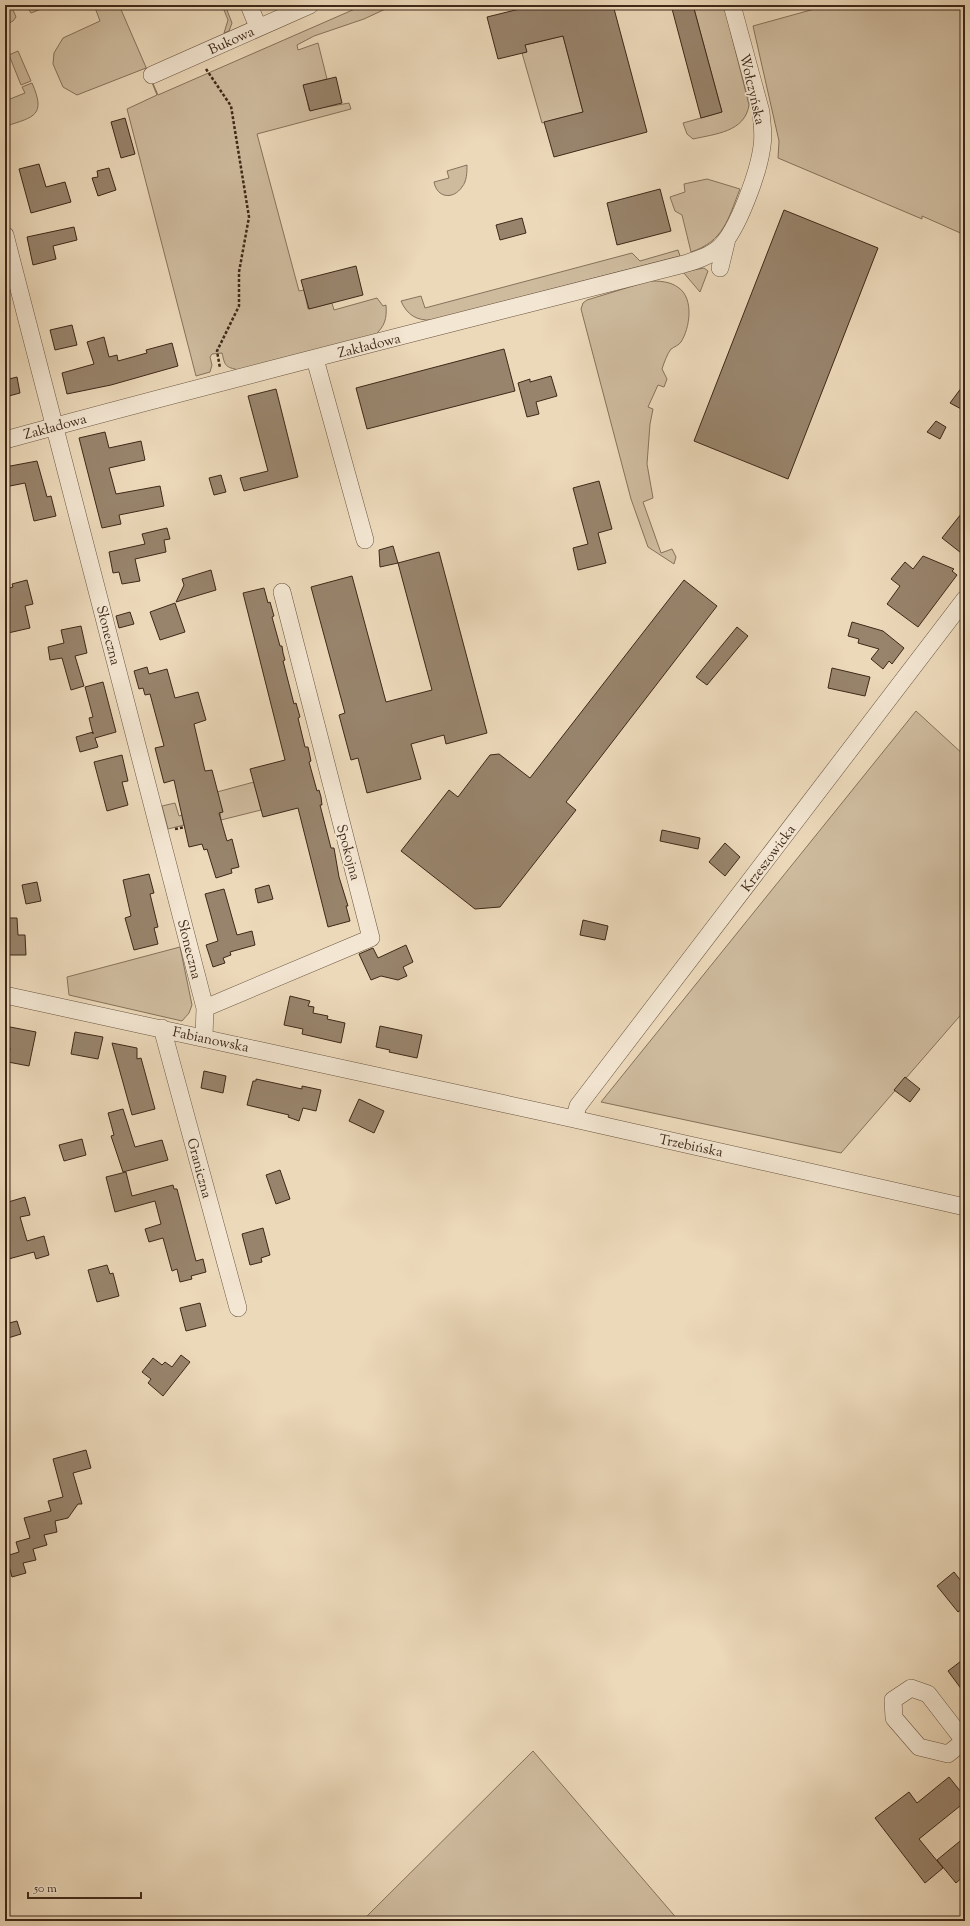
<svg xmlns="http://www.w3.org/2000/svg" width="970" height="1926" font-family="'Sorts Mill Goudy',serif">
  <rect width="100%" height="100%" fill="#ecd9ba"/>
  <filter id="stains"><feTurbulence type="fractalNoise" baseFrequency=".005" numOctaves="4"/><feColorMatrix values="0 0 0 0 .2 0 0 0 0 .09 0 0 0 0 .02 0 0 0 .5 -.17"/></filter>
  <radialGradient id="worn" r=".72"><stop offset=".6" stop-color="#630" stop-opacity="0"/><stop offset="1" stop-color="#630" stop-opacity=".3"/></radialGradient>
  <path fill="#cebb9e" stroke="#86725b" d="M11,5L16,17L13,21L5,25V8Z
    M26,5H51L31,13Z
    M94,5H119L158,95L364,5H394L364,19L314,36L297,45L298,50L318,43L327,79L304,85L309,110L349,103L351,109L257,134L299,291L304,290L308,309L332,303L334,310L377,298L383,306L386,305C387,319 385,326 374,336L239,370C225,367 225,366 222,353L212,354L210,357L212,365L210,372L196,376L127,109L157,95L146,68L77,95L63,87L53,64L54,53L63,38L100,21Z
    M222,5H225L232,23L229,31L224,33L228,20Z
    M693,5H724L749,105C745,132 715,134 693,139L687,134L683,123L722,112Z
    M829,5H965V235L922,216V219L778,158L779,141L753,26Z
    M563,36L583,112L542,123L522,53L526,52L525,45Z
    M18,51L31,81L21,85L9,55Z
    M32,83C46,115 35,117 6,126L5,101L25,93L22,87Z
    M467,165C467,172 467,181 462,187C453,200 437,198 434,182L449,178L447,171Z
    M707,179L740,189C728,219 724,241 691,252L682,215L675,211L670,197L685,192L684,184Z
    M678,250L680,256L432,320C417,321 407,315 401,301L421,296L425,308L632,253L640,261Z
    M704,268L708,271L700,292L683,272Z
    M649,281C659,281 670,281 679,288C694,299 690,328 681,342C679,345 674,347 671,349C667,354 664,363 662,369L667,379L664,387L658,385L648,407L653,409L650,424L647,464L653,498L643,502L661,553L672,549L676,557L674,564L648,547L631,499L581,309L583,303L587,300Z
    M916,711L965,756V1010L841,1153L601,1102Z
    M254,782L261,810L221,820L217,792Z
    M175,803L179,816L182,815L184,825L168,829L162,806Z
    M180,947L192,1005L189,1013L182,1021L69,995L67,977Z
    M533,1751L679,1921H362Z"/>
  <path fill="#98846c" stroke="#3e2818" d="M536,5H613L647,132L554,157L544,122L583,112L563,36L525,45L527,52L498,59L487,17Z
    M671,5H693L722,112L701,118Z
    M336,77L342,103L310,111L303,85Z
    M125,118L135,154L121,158L111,122Z
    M39,164L46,187L65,182L71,202L31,213L19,169Z
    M109,168L116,190L98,196L92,178L98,177L97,171Z
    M660,189L671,231L617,245L607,203Z
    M784,210L878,248L788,479L694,441Z
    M522,218L526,233L500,240L496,225Z
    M74,227L77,240L53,246L56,259L33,265L27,237Z
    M356,266L363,295L309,309L301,280Z
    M72,325L77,345L55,350L50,330Z
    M104,337L109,357L117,355L118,361L147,353L146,350L172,343L178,366L111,385L67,394L62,373L94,364L87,342Z
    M504,349L515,391L367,429L356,388Z
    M551,376L557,396L536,402L539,414L527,417L518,383L530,379V382Z
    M17,377L20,393L5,397V380Z
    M965,383V411L950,403Z
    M276,389L298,477L244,491L240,478L268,471L248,396Z
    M936,421L946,427L940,439L927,432Z
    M105,432L109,448L141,441L145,460L109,468L116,494L160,486L164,506L119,515L121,524L102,528L79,438Z
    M37,461L47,497L51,496L56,516L34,521L25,483L5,487V467Z
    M221,475L226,492L214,495L209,478Z
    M599,481L612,529L598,533L606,563L578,570L573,548L588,544L573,488Z
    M965,509V556L942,538Z
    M167,528L170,539L164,540L166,552L135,559L140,581L122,584L119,572L113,573L109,552L145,544L142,534Z
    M393,546L398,563L380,567L379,550Z
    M439,552L487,733L446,744L444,735L411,744L421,779L367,793L358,758L351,760L339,715L345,713L311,587L352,576L386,702L432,690L398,563Z
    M923,556L954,569L952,571L957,575L918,627L887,604L900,586L891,579L905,562L913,569Z
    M211,570L216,590L176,602L184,585L182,579Z
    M27,580L33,604L25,606L30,628L8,633L5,619V589L13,587L12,584Z
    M684,580L717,606L566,802L576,810L500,907L475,909L401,851L449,790L458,797L490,755L499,754L530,778Z
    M264,588L268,603L270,602L274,616L272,617L280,646H282L283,653L285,660L283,661L294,704L296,703L300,717L298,718L305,747H308L311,761L309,762L317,791L319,790L321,797L322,805H320L331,848H334L339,877L348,906H346L350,921L328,927L298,808L263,817L250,769L285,760L243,593Z
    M175,603L185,632L160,640L150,612Z
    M130,612L134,624L119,628L116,616Z
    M852,622L883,631L904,648L892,664L889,661L883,669L871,659L879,649L858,643L859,639L848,636Z
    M81,626L87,653L75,656L84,686L71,690L62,658L50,660L48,647L64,643L61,630Z
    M737,627L748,636L707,685L696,677Z
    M147,667L149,674L167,669L175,698L198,692L206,720L194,724L205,771L212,770L223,812L219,813L227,841L232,839L239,867L231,869L232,873L216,878L207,849L204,850L202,844L189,847L174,780L164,783L155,748L164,746L150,694L145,695L143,688L139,689L134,671Z
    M832,668L870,677L865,696L828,688Z
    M103,682L116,732L95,738L98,747L80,752L76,737L93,732V734L89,718L93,717L85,687Z
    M122,755L128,781L122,782L128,805L107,811L94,762Z
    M662,830L700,838L698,849L660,841Z
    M725,843L740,857L725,876L709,862Z
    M149,874L154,893L150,894L158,927L154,928L158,944L134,950L125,918L131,916L123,880Z
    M37,882L41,901L26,904L22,885Z
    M269,885L273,899L258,903L255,889Z
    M224,889L237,935L252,931L255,945L230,952L231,955L223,958L225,963L213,967L206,945L218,941L205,894Z
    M5,918H17L18,935H25L26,955H5Z
    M583,920L608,926L605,940L580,935Z
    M406,945L413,962L403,967L407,976L398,980L381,976L371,980L359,954L373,948L378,958Z
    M290,996L310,1001L308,1006L314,1007L313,1013L328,1016L327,1019L345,1023L341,1043L302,1034L303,1029L284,1025Z
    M5,1026L36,1032L29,1066L8,1062L10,1048L5,1047Z
    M380,1026L422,1035L417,1058L389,1052L390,1050L376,1047Z
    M75,1032L103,1037L98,1059L71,1054Z
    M112,1043L137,1048V1059L141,1058L155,1109L132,1115Z
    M204,1071L226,1076L223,1093L201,1088Z
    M905,1077L920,1089L910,1102L894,1090Z
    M256,1079L302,1089V1086L321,1090L316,1111L303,1108L299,1121L288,1117L289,1115L247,1105L253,1081H256Z
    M359,1099L384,1111L374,1133L349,1121Z
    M123,1109L135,1147L162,1140L168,1160L123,1172L111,1136L114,1135L108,1113Z
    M82,1139L86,1155L64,1161L59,1145Z
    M280,1170L290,1199L276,1204L266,1175Z
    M126,1172L132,1196L173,1185L174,1189H177L196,1261L203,1259L206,1272L191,1276L192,1279L180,1282L177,1269L172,1271L163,1238L149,1242L145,1229L161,1224L155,1201L115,1212L106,1177Z
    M25,1197L30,1215L20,1217L27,1241L44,1236L49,1255L36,1259L34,1252L5,1260V1203Z
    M263,1228L270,1255L261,1258L262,1262L250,1265L242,1234Z
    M107,1265L110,1274L113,1273L119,1296L97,1302L88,1270Z
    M200,1303L206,1326L186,1331L180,1308Z
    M17,1321L21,1334L8,1338L5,1324Z
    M181,1355L190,1362L163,1396L148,1383L151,1379L142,1372L153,1358L162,1365L165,1362L172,1367Z
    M86,1450L91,1468L73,1473L82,1504H78L68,1518L55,1521L57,1532L44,1535L47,1545L33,1549L36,1560L23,1563L26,1573L12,1577L6,1556L19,1552L16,1542L30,1538L24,1518L51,1511L48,1501L63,1497L53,1459Z
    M954,1572L965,1586V1607L958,1612L937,1586Z
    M965,1658V1694L948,1671Z
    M949,1777L965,1797V1802L919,1839L943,1868L925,1883L875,1818L909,1792L917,1803Z
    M965,1837V1875L956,1883L937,1860Z"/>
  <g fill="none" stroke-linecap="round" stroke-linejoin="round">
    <g stroke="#6a5440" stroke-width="18">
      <path id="minor" d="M249,5L258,27
        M152,75L310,5
        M5,235L205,1008L204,1037
        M720,268L727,239
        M315,359L365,540
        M5,440C230,378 458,322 684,264C697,260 710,256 720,247C738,230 759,171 762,146C764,134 762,124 761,112L732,5
        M5,995L574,1119L965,1207
        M205,1008L371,938L282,592
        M162,1028L238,1308
        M574,1119L578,1106L965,599
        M964,1741L948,1754L919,1747L894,1718L893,1700L911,1688L928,1694L965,1742"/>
    </g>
    <path stroke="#3e2818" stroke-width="2.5" stroke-dasharray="3 2" stroke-linecap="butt" d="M206,69L231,106L249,217L239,272V306L217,351L220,368
      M175,829L185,827"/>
    <use href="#minor" stroke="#f3e6d2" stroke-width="17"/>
  </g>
  <g text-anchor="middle" stroke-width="3.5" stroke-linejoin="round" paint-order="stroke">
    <g font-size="14" fill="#3e2818" stroke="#f3e6d2">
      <text transform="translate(231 40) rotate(-24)" y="5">Bukowa</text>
      <text transform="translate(753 89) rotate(77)" y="5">Wołczyńska</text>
      <text transform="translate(369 345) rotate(-14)" y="5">Zakładowa</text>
      <text transform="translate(55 426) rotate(-15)" y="5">Zakładowa</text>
      <text transform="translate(109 635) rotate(76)" y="5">Słoneczna</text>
      <text transform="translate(349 852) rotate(75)" y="5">Spokojna</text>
      <text transform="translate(768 858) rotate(-53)" y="5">Krzeszowicka</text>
      <text transform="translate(190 949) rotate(76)" y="5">Słoneczna</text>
      <text transform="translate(211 1039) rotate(12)" y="5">Fabianowska</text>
      <text transform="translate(691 1145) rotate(12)" y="5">Trzebińska</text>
      <text transform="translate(200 1168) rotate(75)" y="5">Graniczna</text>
    </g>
  </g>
  <rect width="970" height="1926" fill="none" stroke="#ecd9ba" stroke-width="20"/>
  <rect x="6" y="6" width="958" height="1914" fill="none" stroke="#3e2818" stroke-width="2"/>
  <rect x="10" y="10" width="950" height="1906" fill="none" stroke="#3e2818"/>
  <path d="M28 1892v6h113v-6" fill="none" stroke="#3e2818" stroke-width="2"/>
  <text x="34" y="1892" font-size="12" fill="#3e2818" stroke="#f3e6d2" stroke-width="3" paint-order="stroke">50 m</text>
  <rect width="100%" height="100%" filter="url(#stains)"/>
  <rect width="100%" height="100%" fill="url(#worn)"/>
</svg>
